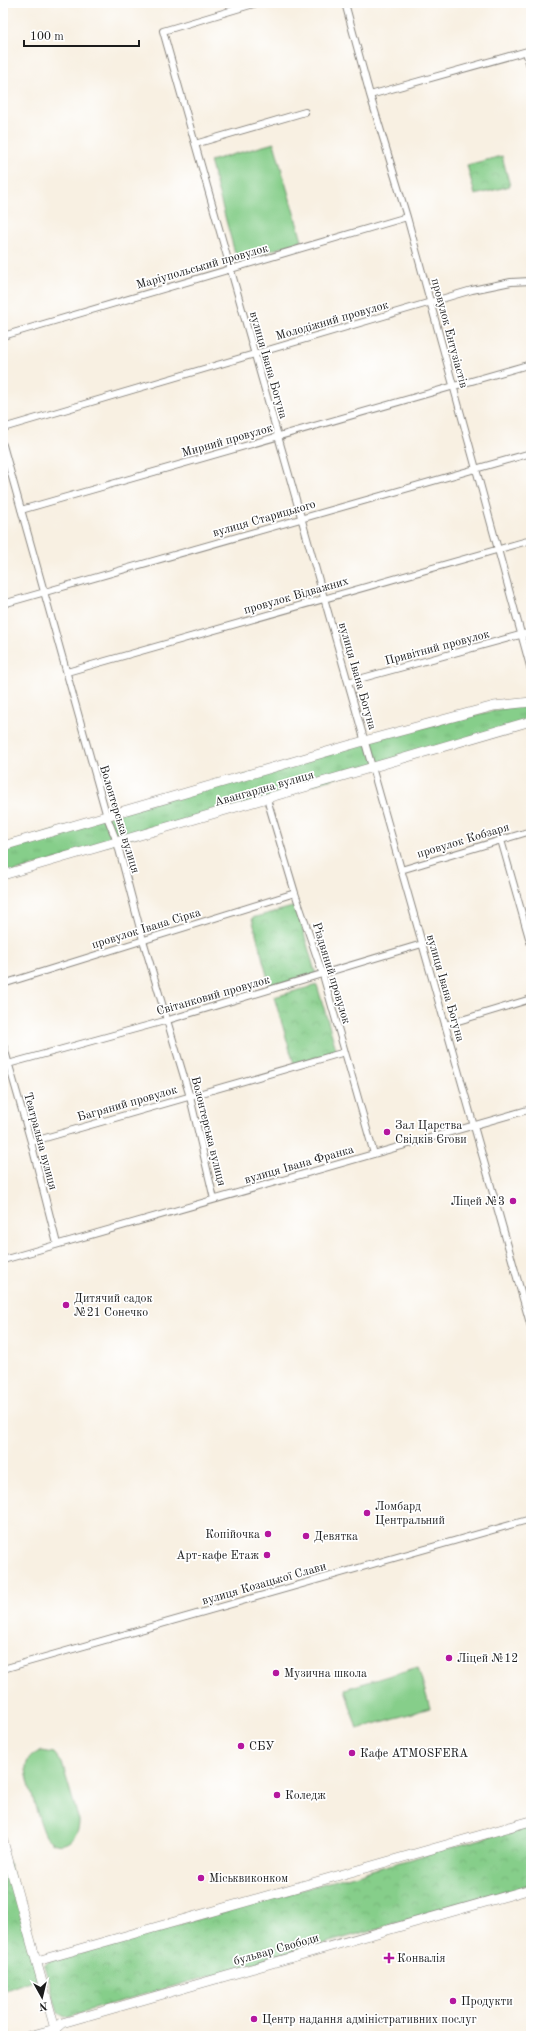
<svg xmlns="http://www.w3.org/2000/svg" width="534" height="2039" font-family="'Old Standard TT',serif">
  <defs>
    <pattern id="grass-tufts" width="24" height="20" patternUnits="userSpaceOnUse"><rect width="24" height="20" fill="#86ce8a"/><path d="M3 7l-1-3M5 7V3M7 7l1-3M15 17l-1-3M17 17v-4M19 17l1-3" fill="none" stroke="#73b076"/></pattern>
    <pattern id="park-crowns" width="20" height="18" patternUnits="userSpaceOnUse"><rect width="20" height="18" fill="#86ce8a"/><path d="M2 6a3 3 0 1 1 6 0M12 15a3 3 0 1 1 6 0" fill="none" stroke="#73b076"/></pattern>
  </defs>
  <rect width="100%" height="100%" fill="#fff"/>
  <filter id="ink" filterUnits="userSpaceOnUse"><feTurbulence type="fractalNoise" baseFrequency=".025" numOctaves="2"/><feDisplacementMap in="SourceGraphic" scale="8" xChannelSelector="R" yChannelSelector="G"/><feConvolveMatrix kernelMatrix="1 2 1 2 8 2 1 2 1" color-interpolation-filters="sRGB"/></filter>
  <filter id="wash" filterUnits="userSpaceOnUse"><feTurbulence type="fractalNoise" baseFrequency=".012" numOctaves="4" result="noise"/><feDisplacementMap in="SourceGraphic" scale="16" xChannelSelector="R" yChannelSelector="G"/><feGaussianBlur stdDeviation="0.9" result="paint"/><feColorMatrix in="noise" values="0 0 0 0 0 0 0 0 0 0 0 0 0 0 0 0 0 1.4 0 .05"/><feComposite in="paint" operator="in"/></filter>
  <g filter="url(#wash)">
    <rect width="100%" height="100%" fill="#f8f0e2"/>
    <path fill="url(#grass-tufts)" stroke="#517553" d="M531,702V721L3,875V846L364,741Z"/>
    <path fill="url(#park-crowns)" stroke="#517553" d="M502,156L510,186L475,195L467,165Z
      M296,906L316,975L270,987L252,918Z
      M317,985L337,1052L294,1064L274,997Z
      M531,1825V1885L65,2017L58,2013L44,1966L49,1961Z
      M3,1861L9,1863L40,1977L3,1991Z
      M3,2006L10,2036H3Z"/>
    <path fill="#86ce8a" stroke="#517553" d="M274,143L302,241L237,261L210,161Z
      M418,1667L430,1708L357,1729L345,1689Z
      M42,1751L54,1753L62,1763L79,1821C80,1838 61,1854 47,1838C42,1832 25,1775 26,1767C27,1758 34,1753 42,1751Z"/>
  </g>
  <g filter="url(#ink)">
    <g fill="none" stroke-linecap="round" stroke-linejoin="round">
      <g stroke="#8a867f" stroke-width="8">
        <path id="street" d="M257,3L163,31L531,1327
          M345,3L370,95L407,217L531,670
          M526,52L531,69
          M370,95L531,50
          M195,144L305,112
          M3,336L407,217
          M3,428L472,290L511,282L531,281
          M3,445L107,817L117,842L143,940L190,1097L214,1199
          M21,510L531,364
          M3,604L531,453
          M67,672L531,540
          M348,682L531,632
          M267,799L295,893L323,975L374,1154
          M501,840L531,945
          M401,870L531,831
          M3,984L295,893
          M445,1025L531,999
          M3,1044L31,1142L57,1244
          M8,1064L168,1020L422,944
          M31,1142L345,1052
          M3,1260L531,1109
          M3,1669L531,1519"/>
      </g>
      <g stroke="#8a867f" stroke-width="10">
        <path id="secondary" d="M3,846L364,741L494,706L531,702
          M3,875L531,721
          M3,1841L57,2036
          M37,1961L531,1821
          M29,2036L55,2029L62,2023L531,1889"/>
      </g>
      <use href="#street" stroke="#fff" stroke-width="6"/>
      <use href="#secondary" stroke="#fff" stroke-width="9"/>
    </g>
  </g>
  <g fill="#b5179e" stroke="#fff" stroke-width="1.5">
    <circle cx="387" cy="1132" r="4"/>
    <circle cx="513" cy="1201" r="4"/>
    <circle cx="66" cy="1305" r="4"/>
    <circle cx="367" cy="1513" r="4"/>
    <circle cx="268" cy="1534" r="4"/>
    <circle cx="306" cy="1536" r="4"/>
    <circle cx="267" cy="1555" r="4"/>
    <circle cx="449" cy="1658" r="4"/>
    <circle cx="276" cy="1673" r="4"/>
    <circle cx="241" cy="1746" r="4"/>
    <circle cx="352" cy="1753" r="4"/>
    <circle cx="277" cy="1795" r="4"/>
    <circle cx="201" cy="1878" r="4"/>
    <path d="M387 1952h4v4h4v4h-4v4h-4v-4h-4v-4h4z"/>
    <circle cx="453" cy="2001" r="4"/>
    <circle cx="254" cy="2019" r="4"/>
  </g>
  <g text-anchor="middle" stroke-width="3.5" stroke-linejoin="round" paint-order="stroke">
    <g font-size="12" fill="#1c1c1c" stroke="#fff">
      <text transform="translate(202 266) rotate(-16)" y="4">Маріупольський провулок</text>
      <text transform="translate(332 320) rotate(-16)" y="4">Молодіжний провулок</text>
      <text transform="translate(450 333) rotate(75)" y="4">провулок Ентузіастів</text>
      <text transform="translate(269 365) rotate(74)" y="4">вулиця Івана Богуна</text>
      <text transform="translate(227 440) rotate(-16)" y="4">Мирний провулок</text>
      <text transform="translate(264 518) rotate(-16)" y="4">вулиця Старицького</text>
      <text transform="translate(296 595) rotate(-16)" y="4">провулок Відважних</text>
      <text transform="translate(437 647) rotate(-15)" y="4">Привітний провулок</text>
      <text transform="translate(358 676) rotate(74)" y="4">вулиця Івана Богуна</text>
      <text transform="translate(264 788) rotate(-16)" y="4">Авангардна вулиця</text>
      <text transform="translate(120 819) rotate(73)" y="4">Волонтерська вулиця</text>
      <text transform="translate(463 840) rotate(-17)" y="4">провулок Кобзаря</text>
      <text transform="translate(146 928) rotate(-17)" y="4">провулок Івана Сірка</text>
      <text transform="translate(332 973) rotate(73)" y="4">Різдвяний провулок</text>
      <text transform="translate(446 988) rotate(74)" y="4">вулиця Івана Богуна</text>
      <text transform="translate(213 995) rotate(-16)" y="4">Світанковий провулок</text>
      <text transform="translate(127 1103) rotate(-16)" y="4">Багряний провулок</text>
      <text transform="translate(209 1131) rotate(76)" y="4">Волонтерська вулиця</text>
      <text transform="translate(41 1141) rotate(75)" y="4">Театральна вулиця</text>
      <text transform="translate(299 1164) rotate(-16)" y="4">вулиця Івана Франка</text>
      <text transform="translate(264 1583) rotate(-16)" y="4">вулиця Козацької Слави</text>
      <text transform="translate(276 1949) rotate(-16)" y="4">бульвар Свободи</text>
    </g>
    <g font-size="12" fill="#1c1c1c" stroke="#fff" text-anchor="start">
      <text x="395" y="1129">Зал Царства<tspan x="395" dy="14">Свідків Єгови</tspan></text>
      <text x="505" y="1205" text-anchor="end">Ліцей №3</text>
      <text x="74" y="1302">Дитячий садок<tspan x="74" dy="14">№21 Сонечко</tspan></text>
      <text x="375" y="1510">Ломбард<tspan x="375" dy="14">Центральний</tspan></text>
      <text x="260" y="1538" text-anchor="end">Копійочка</text>
      <text x="314" y="1540">Девятка</text>
      <text x="259" y="1559" text-anchor="end">Арт-кафе Етаж</text>
      <text x="457" y="1662">Ліцей №12</text>
      <text x="284" y="1677">Музична школа</text>
      <text x="249" y="1750">СБУ</text>
      <text x="360" y="1757">Кафе ATMOSFERA</text>
      <text x="285" y="1799">Коледж</text>
      <text x="209" y="1882">Міськвиконком</text>
      <text x="397" y="1962">Конвалія</text>
      <text x="461" y="2005">Продукти</text>
      <text x="262" y="2023">Центр надання адміністративних послуг</text>
    </g>
  </g>
  <rect width="534" height="2039" fill="none" stroke="#fff" stroke-width="16"/>
  <g transform="translate(42 1997) rotate(172)" stroke="#ffffff" stroke-width="3" paint-order="stroke">
  <path d="M0-3L7 15L0 10L-7 15Z" fill="#1c1c1c"/>
  <text y="-6" font-size="11" font-weight="bold" text-anchor="middle" fill="#1c1c1c">N</text>
  </g>
  <path d="M24 40v6h115v-6" fill="none" stroke="#1c1c1c" stroke-width="2"/>
  <text x="30" y="40" font-size="12" fill="#1c1c1c" stroke="#ffffff" stroke-width="3" paint-order="stroke">100 m</text>
</svg>
